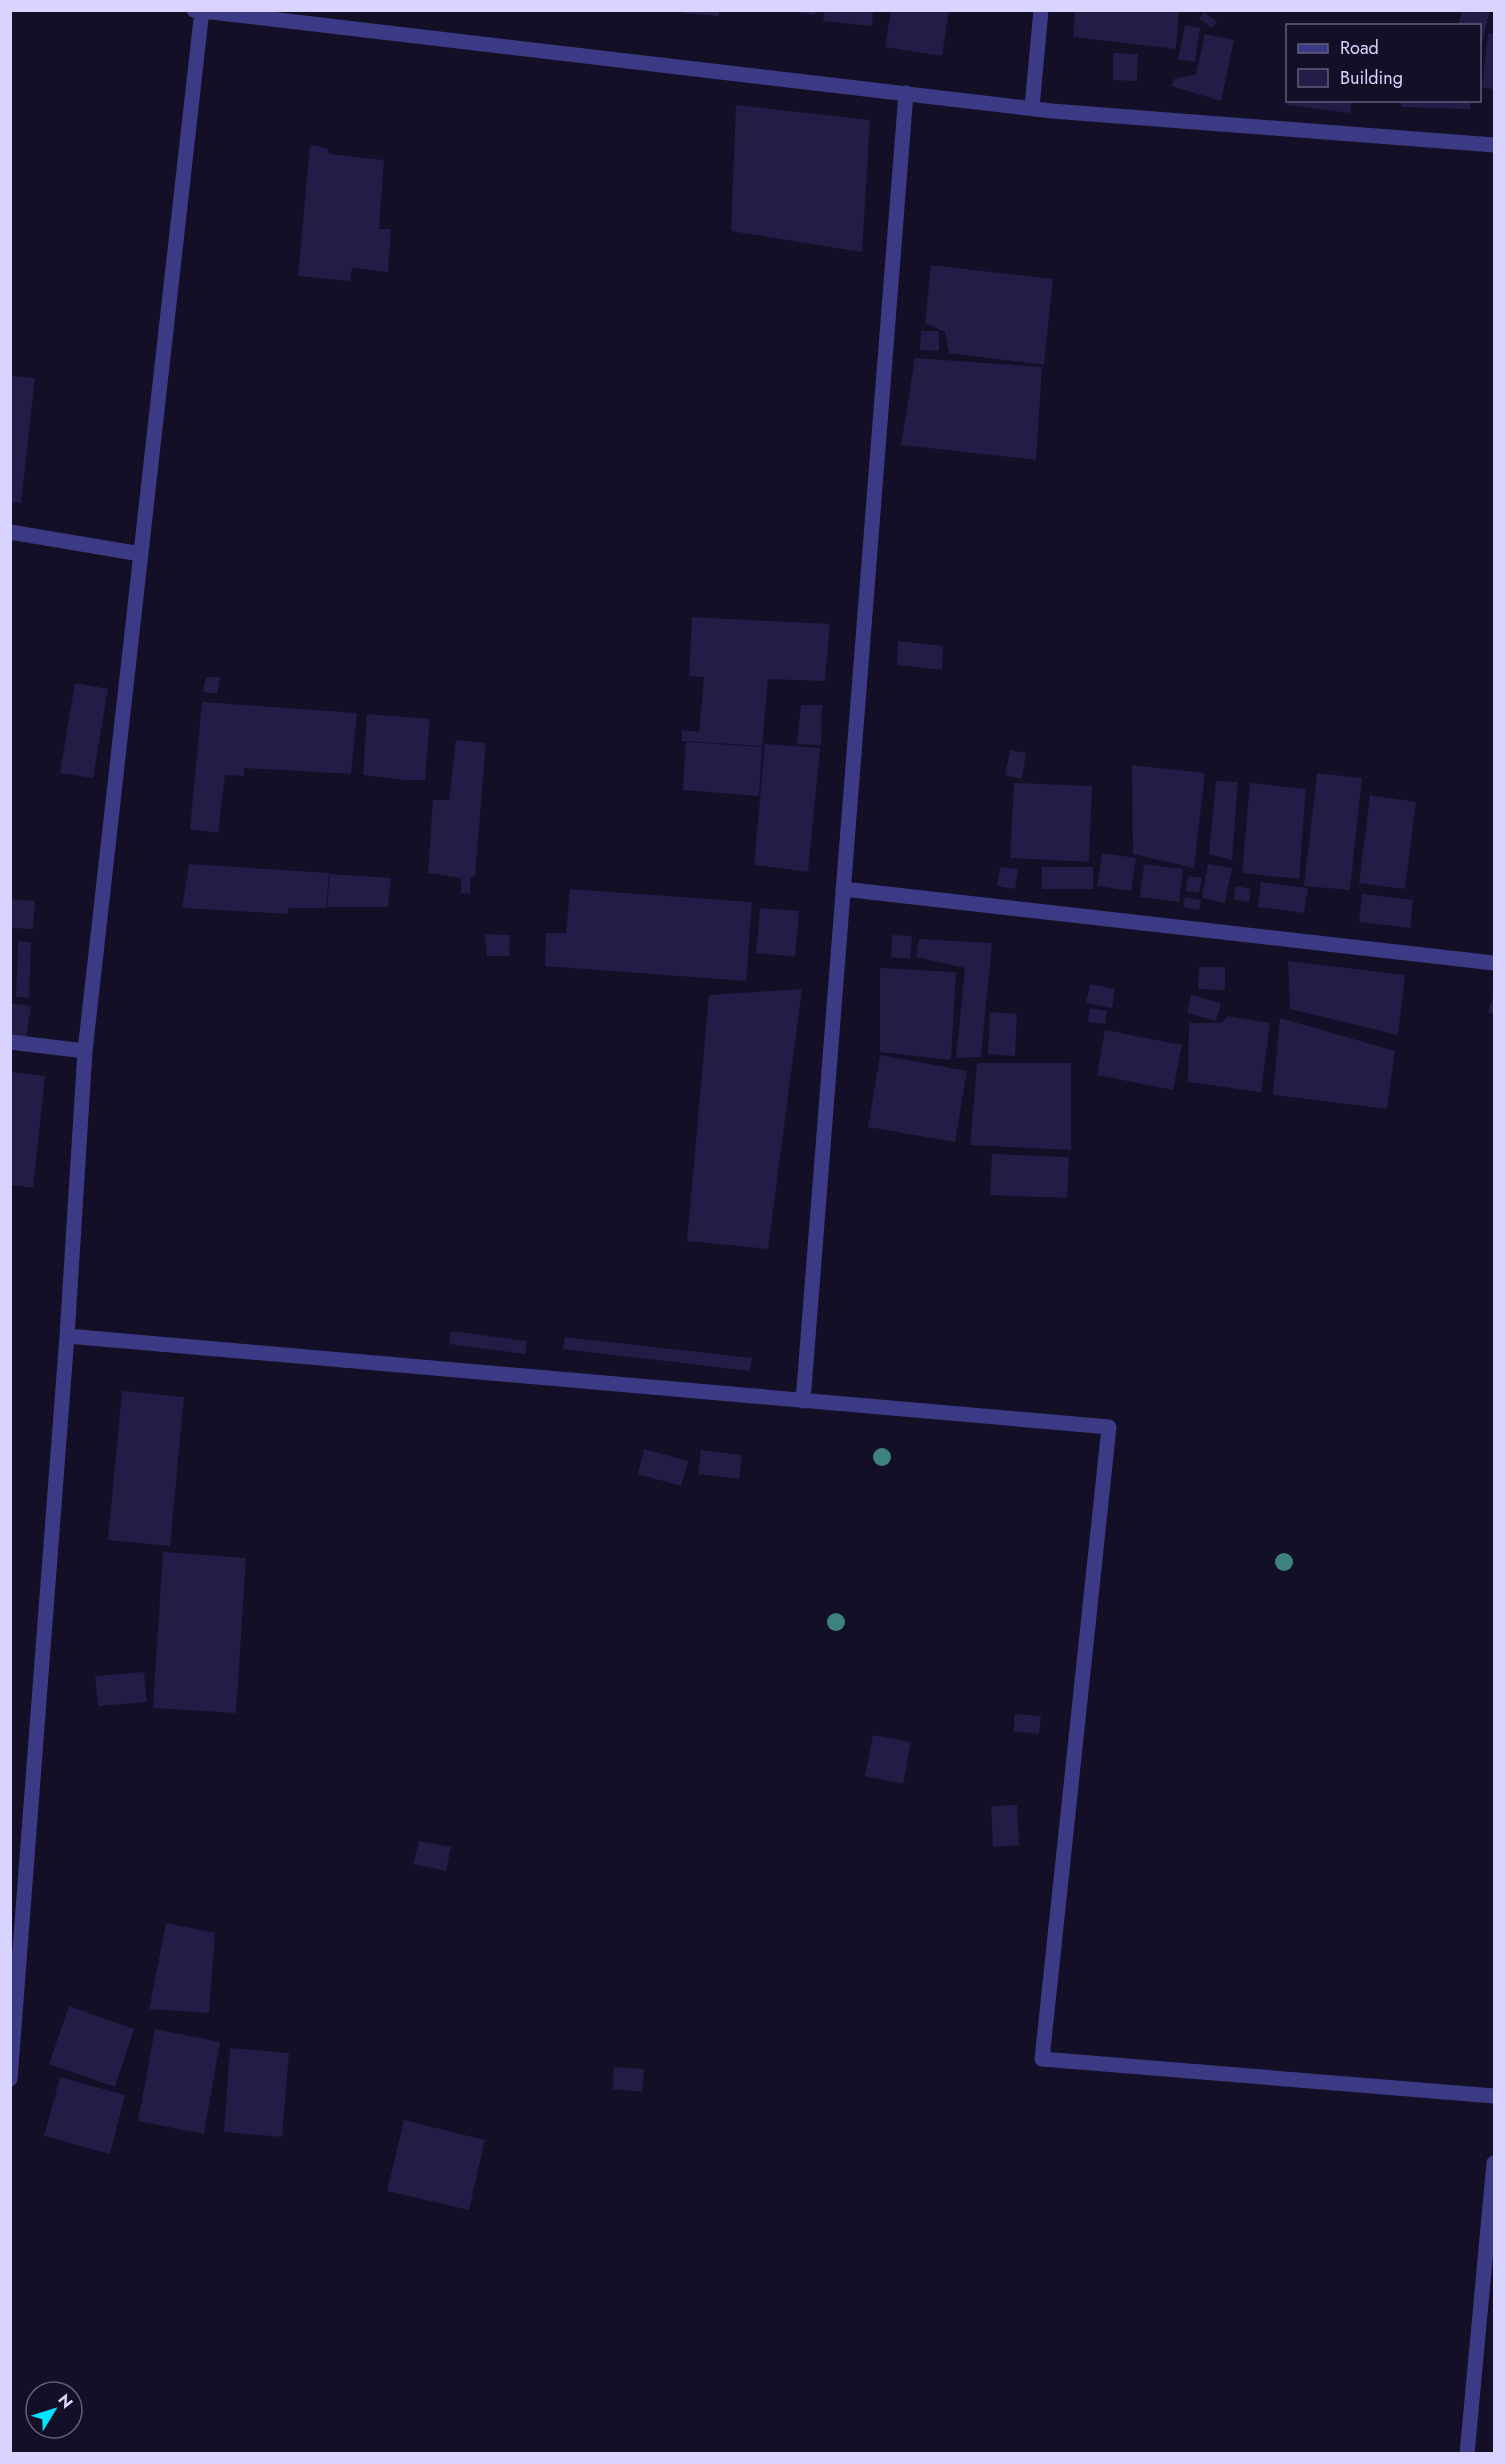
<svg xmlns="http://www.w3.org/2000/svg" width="1505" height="2464" font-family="Jost,sans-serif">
  <rect width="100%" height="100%" fill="#130f26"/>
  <path fill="#241b47" d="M684,10H719V16L684,13Z
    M783,10H816L815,15Z
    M824,10H873L872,26L823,21Z
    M891,10H949L942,56L885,47Z
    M1075,10H1179L1176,49L1073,37Z
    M1462,10H1490L1480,52V26H1458Z
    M1204,12L1217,22L1212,28L1199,19Z
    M1185,25L1200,28L1195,62L1178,59Z
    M1488,33L1494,34V89L1482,88Z
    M1205,34L1234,40L1221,101L1171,86L1174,79L1196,74Z
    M1113,53L1138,54L1137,81L1113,80Z
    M1288,100H1352L1350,113L1287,105Z
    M1401,100H1470V109L1401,107Z
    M736,105L870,120L862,252L731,231Z
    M310,145L327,148L329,154L384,160L379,229H391L388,272L352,268L350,281L298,276Z
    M931,265L1053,279L1044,365L949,353L945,332L925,323Z
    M921,331H939V351L920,350Z
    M915,358L1042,367L1036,460L901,445Z
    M10,376L35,378L21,503L10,502Z
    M692,617L830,624L825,681L768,679L762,746L682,741V730L699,732L704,677L689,676Z
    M898,641L943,646L942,670L897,665Z
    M206,677H220L217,694L203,692Z
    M75,683L108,689L93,778L60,773Z
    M202,702L357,713L351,774L244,768V776L225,775L218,833L190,829Z
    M801,705H822L821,745L797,744Z
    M367,714L430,719L425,780H404L363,775Z
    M456,740L486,743L475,876L470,878V894L461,893V878L428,873L433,800H449Z
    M686,742L762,747L759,796L683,790Z
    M765,744L820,748L808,872L754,865Z
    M1010,750L1026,753L1022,779L1005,775Z
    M1132,765L1205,773L1194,868L1133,854Z
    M1317,773L1362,778L1350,890L1304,886Z
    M1216,781L1238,782L1232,860L1209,854Z
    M1014,783L1092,786L1089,862L1010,858Z
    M1250,783L1306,789L1299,879L1242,873Z
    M1370,795L1416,802L1405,889L1359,883Z
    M1102,853L1136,858L1131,891L1097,886Z
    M189,864L329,873L326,908H289L287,914L182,908Z
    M1144,864L1183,869L1179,902L1140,897Z
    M1208,864L1232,868L1225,903L1202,898Z
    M1000,867L1018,869L1015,889L997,886Z
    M1042,867H1093V889H1042Z
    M330,874L391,878L388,907H327Z
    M1188,876L1202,878L1199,893L1186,891Z
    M1261,882L1308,888L1304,913L1258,907Z
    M1236,886L1251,889L1249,902L1234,899Z
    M570,889L752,902L746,981L545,966L546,933H566Z
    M1362,894L1413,900L1410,928L1359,922Z
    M1185,897L1201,900L1199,910L1183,907Z
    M10,899L35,901L33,929L10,928Z
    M760,908L799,911L795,957L756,953Z
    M485,934L510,935L509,956H487Z
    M892,935L912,936L910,959L891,957Z
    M919,939L992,943L981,1057L956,1058L965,968L916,957Z
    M18,941L31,942L29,998L16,997Z
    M1288,961L1405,975L1398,1035L1290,1009Z
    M1199,967H1225V990L1198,989Z
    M880,968L956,972L951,1060L880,1052Z
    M1090,984L1115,989L1112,1008L1086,1003Z
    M802,989L768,1249L687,1241L709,995Z
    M1191,995L1221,1003L1216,1021L1187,1013Z
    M1494,995V1014L1488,1012Z
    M10,1003L31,1006L26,1039L10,1037Z
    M1090,1008L1107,1011L1105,1024L1088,1022Z
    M990,1012L1017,1014L1015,1056L988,1054Z
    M1228,1016L1270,1023L1261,1092L1188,1082L1189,1023H1221Z
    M1280,1018L1395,1051L1387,1109L1273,1095Z
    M1105,1030L1182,1045L1173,1090L1097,1075Z
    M880,1055L967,1071L955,1142L868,1127Z
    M977,1063H1071V1150L970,1145Z
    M10,1072L45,1076L33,1188L10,1185Z
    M992,1154L1069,1157L1067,1198L990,1195Z
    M451,1331L527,1341L525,1354L449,1344Z
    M565,1337L752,1358L750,1371L563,1349Z
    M122,1391L184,1397L170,1546L108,1540Z
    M644,1449L688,1461L681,1486L638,1474Z
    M701,1450L742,1455L739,1479L698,1474Z
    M163,1552L246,1558L236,1713L153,1708Z
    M144,1672L147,1702L98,1706L95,1676Z
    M1015,1714L1041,1716L1039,1734L1013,1731Z
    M873,1735L911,1742L903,1784L865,1776Z
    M1017,1805L1019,1845L993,1847L991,1806Z
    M419,1841L451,1847L446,1871L413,1864Z
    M166,1923L215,1933L209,2013L149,2009Z
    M69,2006L134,2029L115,2087L49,2064Z
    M155,2029L220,2042L204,2134L138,2121Z
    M230,2048L289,2053L282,2137L224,2132Z
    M614,2067L644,2069L642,2092L613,2089Z
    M60,2077L125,2095L110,2154L44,2136Z
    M404,2120L485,2140L469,2210L387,2191Z"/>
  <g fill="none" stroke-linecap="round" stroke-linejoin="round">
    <path stroke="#3d3a85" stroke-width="15" d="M194,10L1052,111L1494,145
      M1032,107L1041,10
      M10,532L141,554
      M843,889L1494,963
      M10,1042L85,1051
      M67,1336L1109,1427L1042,2059L1494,2096
      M803,1401L906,93
      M10,2079L67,1336L85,1051L202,10
      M1467,2454L1494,2163"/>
  </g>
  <g fill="#3d827b">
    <circle cx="882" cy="1457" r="9"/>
    <circle cx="1284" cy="1562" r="9"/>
    <circle cx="836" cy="1622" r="9"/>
  </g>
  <rect width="1505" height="2464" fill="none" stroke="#d9d4ff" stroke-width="24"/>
  <rect x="1286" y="24" width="195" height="78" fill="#130f26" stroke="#625e7d" stroke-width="1.5"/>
  <rect x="1298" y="44" width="30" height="9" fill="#3d3a85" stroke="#625e7d" stroke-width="1.5"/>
  <text x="1340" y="54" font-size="18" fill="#d9d4ff">Road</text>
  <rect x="1298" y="69" width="30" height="18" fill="#241b47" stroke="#625e7d" stroke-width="1.5"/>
  <text x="1340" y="84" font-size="18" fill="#d9d4ff">Building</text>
  <g transform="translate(54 2410) rotate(52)"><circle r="28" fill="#130f26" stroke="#625e7d" stroke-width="1.5"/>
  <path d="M0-4.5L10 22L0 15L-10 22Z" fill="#00e5ff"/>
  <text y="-9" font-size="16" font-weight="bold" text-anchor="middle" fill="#d9d4ff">N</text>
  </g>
</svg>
